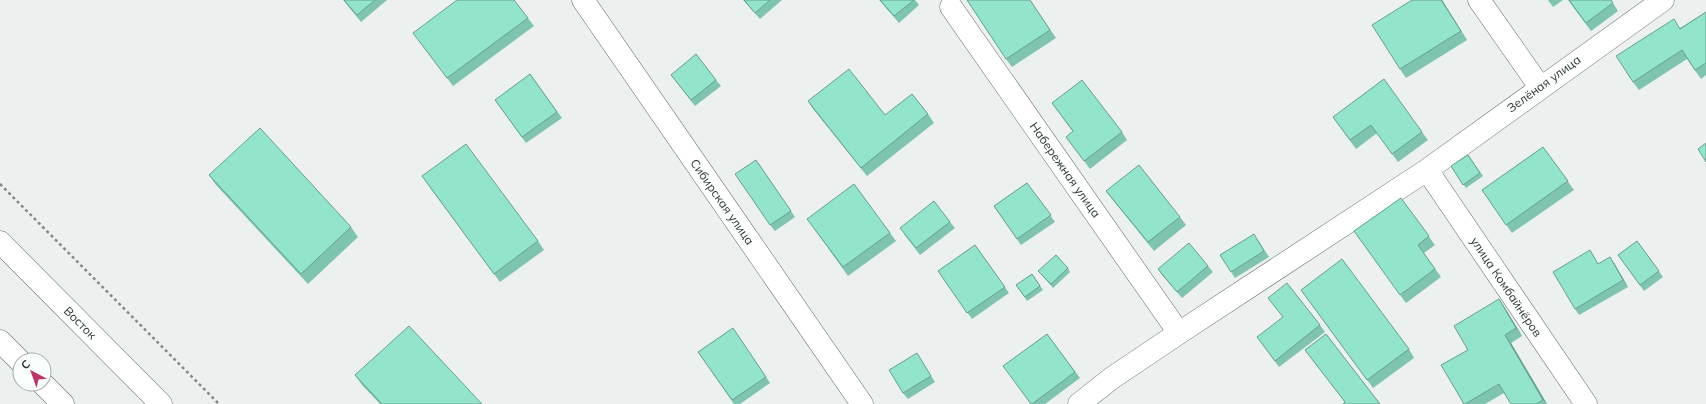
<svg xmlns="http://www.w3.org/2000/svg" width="1706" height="404" font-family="Mulish,sans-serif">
  <rect width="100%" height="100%" fill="#ecf1f0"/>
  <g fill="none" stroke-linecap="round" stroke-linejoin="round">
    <g stroke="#646867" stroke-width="23">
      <path id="street" d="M583,0L862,404
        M1479,0L1540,87
        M951,7L1179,333
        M1427,170L1586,404
        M1079,404L1112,378L1179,333L1427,170L1663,0"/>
    </g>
    <g stroke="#646867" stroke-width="23">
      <path id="highway" d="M0,242L161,404
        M0,341L20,361
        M43,384L63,404"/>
    </g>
    <path stroke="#858887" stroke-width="2.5" stroke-dasharray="3 3" stroke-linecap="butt" d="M0,184L219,404"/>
    <use href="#street" stroke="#fff" stroke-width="22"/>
    <use href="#highway" stroke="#fff" stroke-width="22"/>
  </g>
  <path fill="#7ec4b0" d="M343,0H387L361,22Z
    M514,0L534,26L453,86L419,41Z
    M743,0H782L760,19Z
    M879,0H915L919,5L899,23Z
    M1030,0L1056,38L1012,67L1006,59Z
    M1442,0L1467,40L1406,78L1400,69Z
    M1548,0H1563L1553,7Z
    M1568,0L1613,3L1618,11L1591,31Z
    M1706,12V75L1701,79L1687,59L1639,90L1633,82L1680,28Z
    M530,74L562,118L526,143L495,100Z
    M671,75L716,80L721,86L695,106Z
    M808,101L885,115L928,114L934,123L867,176L813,109Z
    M1052,103L1122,132L1127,140L1090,169L1066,137L1073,132Z
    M1333,117L1422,132L1428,140L1398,162L1377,133L1356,149Z
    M1543,147L1574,190L1512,233L1482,190Z
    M1468,155L1483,176L1466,188L1451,166Z
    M756,160L795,217L775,231L770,225Z
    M209,175L351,227L358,237L308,284L216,185Z
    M1027,183L1055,222L1021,245L994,206Z
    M854,184L896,241L848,276L813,227Z
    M428,185L538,241L544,250L500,282Z
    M1106,191L1180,217L1186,225L1154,251L1112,199Z
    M1401,198L1435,245L1424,253L1441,277L1406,303L1354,231Z
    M950,222L955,228L920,255L904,234Z
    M1258,240L1269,257L1235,278L1231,272Z
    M1637,241L1663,277L1644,291L1618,255Z
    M975,245L1009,293L972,319L938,271Z
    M1594,257L1598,264L1614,263L1628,287L1579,315L1575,309Z
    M1208,266L1213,272L1182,298L1162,275L1158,269Z
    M1068,268L1070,272L1053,288L1038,271Z
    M1032,274L1043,290L1027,301L1016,285Z
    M1268,298L1320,325L1325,332L1279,367L1257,337L1283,317Z
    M1307,298L1409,349L1414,358L1373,388Z
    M1499,299L1505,308L1522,336L1511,343L1547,404H1511L1504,393L1485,404H1464L1468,350Z
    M733,328L770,383L740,404H734L698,352Z
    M1047,334L1080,378L1045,404H1031Z
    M1326,334L1380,404H1343L1345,402L1305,350Z
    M921,360L935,382L908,399L903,393Z
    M355,375L482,404H380L362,385Z"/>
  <path fill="#67a090" d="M1441,0H1442L1467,40L1461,31Z
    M1610,257L1614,263L1628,287L1623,280Z
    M1499,299L1505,308L1522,336L1516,328Z
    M1505,335L1511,343L1547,404L1543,400Z"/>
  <path fill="#93e4cd" stroke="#67a090" d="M344,0H375L357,15Z
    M457,0H514L528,18L447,78L413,33Z
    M744,0H770L755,13Z
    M880,0H914L894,16Z
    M967,0H1030L1050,30L1006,59Z
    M1412,0H1441L1461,31L1400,69L1372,25Z
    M1569,0H1611L1613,3L1586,23Z
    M1706,12V63L1695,70L1682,50L1633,82L1616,56L1674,19L1680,29Z
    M696,54L716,80L691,100L671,75Z
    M849,69L885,115L912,94L928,114L861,168L808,101Z
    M530,74L557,112L522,137L495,100Z
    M1384,79L1422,132L1392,154L1371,125L1350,140L1333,117Z
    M1082,80L1122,132L1084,161L1066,137L1073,131L1052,103Z
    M260,128L351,227L301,274L209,175Z
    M1706,143V162L1698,149Z
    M466,144L538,241L494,274L422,176Z
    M1543,147L1568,181L1506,225L1482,190Z
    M1468,155L1480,173L1463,185L1451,166Z
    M756,160L791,211L770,225L735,174Z
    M1139,165L1180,217L1148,242L1106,191Z
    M1027,183L1051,215L1017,239L994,206Z
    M854,184L890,233L843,267L807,219Z
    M1401,198L1429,236L1418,245L1435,269L1400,295L1354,231Z
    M934,201L950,222L916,248L900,228Z
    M1254,234L1264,251L1231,272L1220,255Z
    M1637,241L1659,271L1640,285L1618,255Z
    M1189,243L1208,266L1177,292L1158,269Z
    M975,245L1005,287L967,313L938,271Z
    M1590,250L1598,264L1610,257L1623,280L1575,309L1553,272Z
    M1056,255L1068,268L1051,284L1038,271Z
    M1342,259L1409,349L1367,380L1301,290Z
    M1032,274L1040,286L1025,297L1016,285Z
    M1287,283L1320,325L1275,361L1257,337L1283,317L1268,298Z
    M1499,299L1516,328L1505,335L1543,400L1536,404H1511L1499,384L1465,404H1464L1441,365L1468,350L1454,326Z
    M409,326L482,404H382L355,375Z
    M733,328L766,377L732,400L698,352Z
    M1047,334L1075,372L1032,404H1031L1003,366Z
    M1326,334L1380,404H1343L1345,402L1305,350Z
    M917,353L931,376L903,393L889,370Z"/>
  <g text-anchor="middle" stroke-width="3" stroke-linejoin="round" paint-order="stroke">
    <g font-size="12" fill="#303231" stroke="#f9fffd">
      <text transform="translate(1544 84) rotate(-36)" y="4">Зелёная улица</text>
      <text transform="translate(1065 170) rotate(55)" y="4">Набережная улица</text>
      <text transform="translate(722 202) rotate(55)" y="4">Сибирская улица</text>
      <text transform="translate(1506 287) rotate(56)" y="4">улица Комбайнёров</text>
      <text transform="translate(80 323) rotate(45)" y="4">Восток</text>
    </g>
  </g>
  <g transform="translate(32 372) rotate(319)"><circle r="19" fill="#f9fffd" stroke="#a9adab"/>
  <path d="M0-3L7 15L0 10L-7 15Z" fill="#c03466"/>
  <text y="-6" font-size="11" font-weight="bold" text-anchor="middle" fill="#303231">С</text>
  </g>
</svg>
